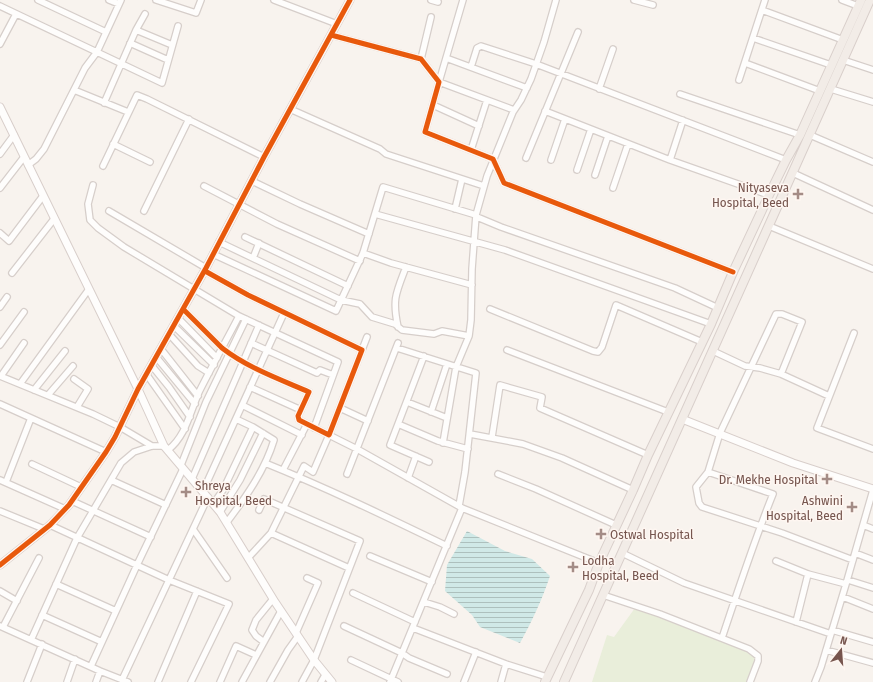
<svg xmlns="http://www.w3.org/2000/svg" width="873" height="682" font-family="'Fira Sans Condensed',sans-serif">
  <defs>
    <pattern id="water-rules" width="6" height="5" patternUnits="userSpaceOnUse"><rect width="6" height="5" fill="#d0e9e7"/><path d="M0 2.5h6" fill="none" stroke="#adc0bd"/></pattern>
  </defs>
  <rect width="100%" height="100%" fill="#f8f3ee"/>
  <path fill="#e9eeda" d="M635,608L755,654L756,659L746,682H592L607,635L614,637Z"/>
  <path fill="url(#water-rules)" d="M467,531L505,551L532,559L550,576C542,600 532,621 520,643L480,627L472,615L445,591L447,565Z"/>
  <g fill="none" stroke-linecap="round" stroke-linejoin="round">
    <g stroke="#d6ceca" stroke-width="8">
      <path id="street" d="M38,0L106,32
        M109,0L119,4
        M156,0L196,13L201,0
        M274,0L337,24
        M431,0L438,2
        M463,0L439,82L514,110
        M634,0L653,5
        M842,0L858,6
        M0,6L162,83L178,26
        M762,10L843,40
        M136,30L145,14
        M331,35L421,59L439,82L425,132L493,159L504,183L733,272
        M753,38L831,65
        M130,43L168,60
        M0,44L16,14
        M446,58L527,88
        M421,59L431,17
        M843,60L873,70
        M745,63L820,91
        M471,67L477,48L481,46L536,64L786,160
        M739,80L765,0
        M599,89L613,49
        M831,89L873,102
        M74,90L128,112
        M680,94L800,135
        M104,103L136,30L172,45
        M433,105L479,126
        M290,109L380,149L386,154L484,186
        M545,111L670,160L769,195
        M810,135L873,162
        M113,144L150,162
        M471,150L487,100
        M0,154L14,135
        M526,158L578,32
        M551,160L565,119
        M670,160L683,120
        M28,165L36,159L44,149L85,68L97,52L121,0
        M103,166L137,95L147,99L264,157
        M577,170L591,129
        M793,173L873,210
        M595,175L608,136
        M252,181L300,204L369,234
        M93,185L88,204L90,220L98,228L124,247L239,316C226,341 212,366 199,392C190,412 186,436 168,450
        M204,186L277,224L360,261
        M0,188L24,157
        M613,188L628,144
        M455,209L462,179
        M109,211L206,268
        M144,211L189,119
        M375,214L505,250L711,324
        M477,217L501,227L675,288L718,308
        M769,226L873,269
        M0,233L9,241L43,196
        M245,237L348,286
        M219,242L341,300L360,304L372,317L395,324L402,330L434,334L442,331L469,336
        M363,253L391,263L472,285
        M213,254L336,311L363,253L383,187L476,215
        M253,258L259,243
        M12,273L54,219
        M0,307L7,297
        M183,309L222,348C248,368 279,379 309,392L298,416L299,420L329,435L362,350L248,295L205,271
        M490,309L593,351L598,352L602,347L616,305L702,342
        M239,316L338,362L314,428
        M178,318L217,358
        M174,326L214,365
        M398,327C392,299 396,293 406,267
        M854,333L817,428L873,449
        M169,334L198,366L209,373
        M251,343L317,373L320,370L333,375
        M0,345L24,312
        M397,348L476,373L465,472L459,506
        M161,349L198,396
        M362,350L367,337
        M507,350L668,412
        M713,351L745,366L760,368L781,374L829,396
        M424,356L390,445L429,462
        M157,358L195,404
        M152,366L169,387L190,417
        M147,375L185,429
        M0,376L93,414L120,427L152,446
        M1,376L24,343
        M74,379L88,389L77,407
        M20,384L89,289
        M250,387L301,410
        M34,390L65,351
        M48,395L73,366
        M407,402L447,418
        M0,404L106,452
        M242,405L302,435
        M340,408L368,421
        M431,412L447,364
        M398,424L438,441L468,449
        M470,434L523,444L562,458L633,490
        M492,437L500,385L542,397L540,408L648,455
        M443,443L456,367L469,336L471,320L472,269L476,215L487,176L513,112L521,100L531,79L544,42L556,0
        M265,463C327,488 387,517 447,546
        M32,464L81,487
        M181,465L206,402L246,319
        M283,470L307,424
        M708,472L720,433L776,314H782L802,322L781,374
        M347,474L398,343
        M498,474L536,489L616,525
        M408,478L416,456
        M192,479L259,325
        M0,480L65,509
        M111,480L166,505
        M6,482L31,418
        M203,491L284,313
        M72,501L151,537
        M213,504L223,490L253,427L236,419
        M259,510L264,499L360,541L314,660L302,682
        M0,511L44,529
        M220,512L240,480L263,433
        M227,522C246,497 265,470 274,440L253,427
        M50,525L169,580L229,604L191,682
        M863,525L873,529
        M193,529L227,578
        M271,533L349,568
        M622,553L684,583L831,634
        M855,553L873,560
        M370,556L432,582
        M248,558L271,533L304,466L313,472L329,435L357,449L462,508
        M776,561L808,574L846,584
        M848,580L873,588
        M56,584L116,611
        M0,591L17,601
        M353,593L415,622
        M603,595L660,614L749,649L758,656V661L750,682
        M843,597L873,609
        M424,602L440,607L454,614
        M42,615L102,642
        M796,622L808,574
        M0,626L100,671L128,682
        M344,626L402,653L409,658L447,674
        M3,627L39,558
        M413,628L506,664L547,677
        M832,630L873,642
        M296,633L318,583L307,578
        M722,638C738,590 754,541 773,494L708,472L696,487L699,503L702,507L782,533L853,560
        M31,640L77,538L121,463L134,452L152,446H164
        M264,642L256,636L252,630L256,620L273,599
        M826,650L873,663
        M351,660L398,682
        M91,666L137,565L183,469
        M122,680L208,497
        M27,682L42,644
        M67,682L75,659
        M96,682L100,671
        M158,682L197,591
        M220,682L236,646L256,655
        M242,682L281,611
        M270,682L288,650L298,636
        M321,682L325,675
        M390,682L462,508L599,563
        M464,682L476,652
        M501,682L506,664
        M815,682L821,667L846,584L873,490"/>
    </g>
    <g stroke="#d8ceca" stroke-width="9">
      <path id="secondary" d="M0,107L138,389L164,446L220,512L275,602L314,660L332,682
        M682,419L793,463L873,489
        M0,565L50,525L69,505L106,452L115,437L138,389L206,268L264,157L350,0"/>
    </g>
    <g stroke="#d9cfcb" stroke-width="10">
      <path id="primary" d="M545,682L589,590L599,563L633,490L648,455L711,324L733,272L769,195L786,160L800,135L861,0
        M564,682L870,0"/>
    </g>
    <use href="#street" stroke="#fefdfc" stroke-width="5.5"/>
    <use href="#secondary" stroke="#fefdfc" stroke-width="7"/>
    <use href="#primary" stroke="#f2ece7" stroke-width="8"/>
    <g stroke="#fef6f1" stroke-width="8">
      <path id="cycleway" d="M331,35L421,59L439,82L425,132L493,159L504,183L733,272
        M183,309L222,348C248,368 279,379 309,392L298,416L299,420L329,435L362,350L248,295L205,271
        M0,565L50,525L69,505L106,452L115,437L138,389L206,268L264,157L350,0"/>
    </g>
    <use href="#cycleway" stroke="#e8590c" stroke-width="5"/>
  </g>
  <g fill="#a48c86" stroke="#fef6f1" stroke-width="1.5">
    <path d="M796 188h4v4h4v4h-4v4h-4v-4h-4v-4h4z"/>
    <path d="M825 473h4v4h4v4h-4v4h-4v-4h-4v-4h4z"/>
    <path d="M184 486h4v4h4v4h-4v4h-4v-4h-4v-4h4z"/>
    <path d="M850 501h4v4h4v4h-4v4h-4v-4h-4v-4h4z"/>
    <path d="M599 528h4v4h4v4h-4v4h-4v-4h-4v-4h4z"/>
    <path d="M571 561h4v4h4v4h-4v4h-4v-4h-4v-4h4z"/>
  </g>
  <g text-anchor="middle" stroke-width="3" stroke-linejoin="round" paint-order="stroke">
    <g font-size="13" fill="#76554e" stroke="#fef6f1" text-anchor="end">
      <text x="789" y="192">Nityaseva<tspan x="789" dy="15">Hospital, Beed</tspan></text>
      <text x="818" y="484">Dr. Mekhe Hospital</text>
      <text x="195" y="490" text-anchor="start">Shreya<tspan x="195" dy="15">Hospital, Beed</tspan></text>
      <text x="843" y="505">Ashwini<tspan x="843" dy="15">Hospital, Beed</tspan></text>
      <text x="610" y="539" text-anchor="start">Ostwal Hospital</text>
      <text x="582" y="565" text-anchor="start">Lodha<tspan x="582" dy="15">Hospital, Beed</tspan></text>
    </g>
  </g>
  <g transform="translate(841 650) rotate(17)" stroke="#fef6f1" stroke-width="3" paint-order="stroke">
  <path d="M0-3L7 15L0 10L-7 15Z" fill="#76554e"/>
  <text y="-6" font-size="11" font-weight="bold" text-anchor="middle" fill="#76554e">N</text>
  </g>
</svg>
